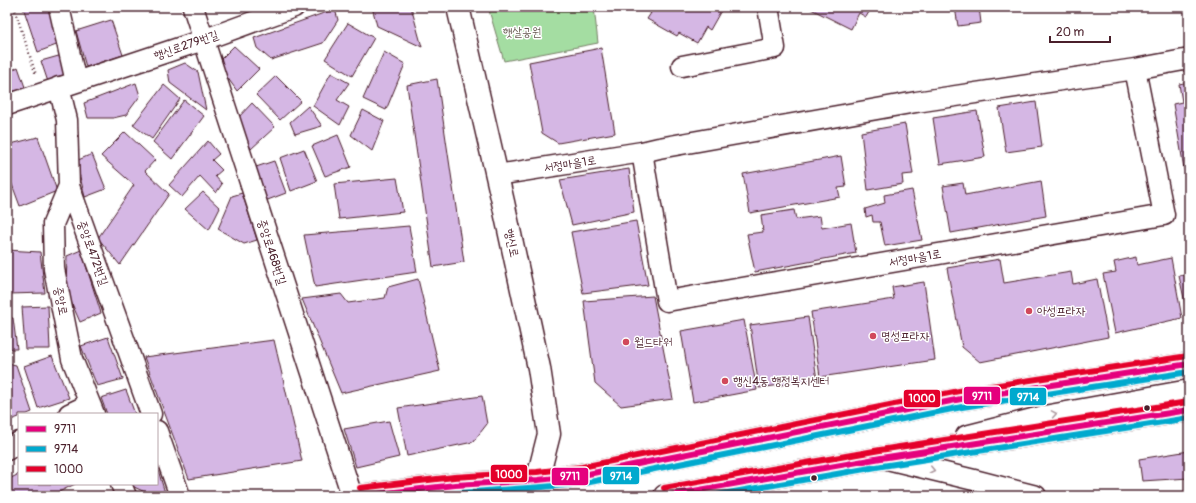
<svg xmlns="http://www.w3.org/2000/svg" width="1196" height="503" font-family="Pangolin,'Poor Story',sans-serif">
  <rect width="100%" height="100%" fill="#fff"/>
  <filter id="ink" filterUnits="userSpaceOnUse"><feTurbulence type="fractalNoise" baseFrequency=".025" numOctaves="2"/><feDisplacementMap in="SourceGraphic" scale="8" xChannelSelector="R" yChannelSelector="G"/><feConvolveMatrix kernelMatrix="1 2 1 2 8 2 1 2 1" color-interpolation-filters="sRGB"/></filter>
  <g filter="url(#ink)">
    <path fill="#a4dda2" stroke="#777e66" d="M488,7H594L598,43L504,61Z"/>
    <path fill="#d5b7e4" stroke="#4a1f2b" d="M23,7H48L59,44L38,52Z
      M372,7H411L422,47L377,26Z
      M640,7H723L710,30L706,27L697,43L679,33L677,36L647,19L651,13Z
      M807,7H872L866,17L859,13L851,29Z
      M955,7H979L981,23L958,26Z
      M335,9L338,20L323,43L271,60L257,48L254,38Z
      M111,20L123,55L86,67L76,31Z
      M348,23L374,38L352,76L325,59Z
      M234,46L259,69L237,91L217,63Z
      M601,48L615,133L558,143L542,133L529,62Z
      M384,52L405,64L386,110L363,99Z
      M62,55L68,76L48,82L41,61Z
      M185,63L198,72L206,110L170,83L168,70Z
      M18,67L26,90L7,98V73Z
      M331,73L349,83L337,100L349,107L340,125L313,106Z
      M276,76L301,101L280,120L256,95Z
      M437,79L464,262L433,267L407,85Z
      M1189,82V198L1173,104L1182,102L1179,84Z
      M136,83L140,96L126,115L113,118H88L84,103Z
      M164,85L180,99L152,139L133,125Z
      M184,100L204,116L172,159L153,142Z
      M1036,102L1042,147L1006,152L999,108Z
      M252,103L275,127L251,149L237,119Z
      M308,106L322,126L295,134L290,122Z
      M363,110L384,121L372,151L351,135Z
      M977,111L985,157L940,164L933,118Z
      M905,124L913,174L902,175L903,184L868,190L861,132Z
      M125,132L155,160L145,171L169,194L120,265L98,238L134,185L101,156Z
      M338,135L351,167L325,176L312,146Z
      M38,137L57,191L20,206L7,171V145Z
      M208,141L219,154L212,160L222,170L215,176L222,184L216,193L200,176L182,197L169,185Z
      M304,149L317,181L291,191L280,158Z
      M92,154L106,189L85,197L76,161Z
      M841,156L846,187L838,188L840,197L750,213L743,174Z
      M274,161L286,193L265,201L253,168Z
      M629,169L634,212L572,225L560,180Z
      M397,178L403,212L339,219L334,184Z
      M1041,181L1046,216L951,233L943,186L963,183L965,195Z
      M912,190L922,240L885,246L880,222H873L872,215L866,217L865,209L885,203L884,195Z
      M203,192L220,208L209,230L185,209Z
      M242,193L257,240L244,244L218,229L232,196Z
      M794,210L796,219L820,216L822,228L851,223L856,253L755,272L747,234L763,232L761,215Z
      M636,221L648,285L583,293L571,232Z
      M409,226L417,272L315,287L304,235Z
      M7,250L40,252L45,293L9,294L7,277Z
      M81,250L101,313L80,322L66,290L67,256Z
      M1136,257L1137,265L1171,258L1182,318L1115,333L1103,274L1116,272L1114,262Z
      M1000,259L1004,283L1071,272L1073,284L1097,279L1108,337L980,362L962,347L947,268Z
      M1189,274V311L1187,312L1179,276Z
      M418,279L440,371L341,393L302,299L341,294L348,303L385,298L388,287Z
      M924,282L935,360L820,377L811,312L894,299L892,287Z
      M653,296L673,399L621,406L595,383L584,301Z
      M48,306L50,349H25L22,307Z
      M808,317L817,380L759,388L750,325Z
      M7,318H13L17,349H7Z
      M744,320L757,390L693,402L681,331Z
      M108,337L123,379L97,386L81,346Z
      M274,340L302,461L189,479L144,357Z
      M52,356L69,398L38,408L24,366Z
      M7,363L16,365L32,412L27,414H19V417L8,421Z
      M126,390L135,414H107L101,398Z
      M482,396L487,424L473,442L407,456L398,408Z
      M389,421L399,457L356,467L344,429Z
      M1189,451V478L1142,481L1139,459Z
      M157,467L166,496L149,494L132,486L131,484H157Z
      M19,474V484H75L51,496H7V480Z"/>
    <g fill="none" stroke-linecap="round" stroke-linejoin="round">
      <g stroke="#4a1f2b" stroke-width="23">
        <path id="minor" d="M59,7L76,82
          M193,7L352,496
          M682,66L775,48L768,7
          M59,87L67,120L69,186L151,414
          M7,105L203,40L294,7
          M642,152L667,301L1164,215L1135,69
          M497,175L642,152L659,148L916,102L1135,69L1189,59
          M69,186L53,224L54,269L72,359L94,414
          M69,414L90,404
          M157,431L180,496
          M966,436L1044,416L1189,390
          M7,450L19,442
          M883,458L974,480L1036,496
          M121,484L126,496
          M486,496L521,486"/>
      </g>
      <g stroke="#4a1f2b" stroke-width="25">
        <path id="major" d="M458,7L503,202L539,368L549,434L534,493
          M361,496L455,485L538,480L583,475L961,399L1189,364
          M665,496L881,458L1189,410"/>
      </g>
      <path stroke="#4a1f2b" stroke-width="2.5" stroke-dasharray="1 3" stroke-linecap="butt" d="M14,7L36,75"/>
      <use href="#minor" stroke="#fff" stroke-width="20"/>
      <use href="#major" stroke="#fff" stroke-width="22"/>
      <g stroke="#fff" stroke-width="9">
        <path id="bus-1" d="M361,496L455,485L538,480L583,475L961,399L1189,364
          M665,496L881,458L1189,410"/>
      </g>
      <g stroke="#fff" stroke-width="9">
        <path id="bus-2" d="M430,496C481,490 533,489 585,483L962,407L1189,372
          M711,496L882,466L1189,418"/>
      </g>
      <g stroke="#fff" stroke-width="9">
        <path id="bus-3" d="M360,488L454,477L537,472L582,467L959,391L1188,356
          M664,488L880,450L1188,402"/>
      </g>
      <use href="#bus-1" stroke="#e5007d" stroke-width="6"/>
      <use href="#bus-2" stroke="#00a9ce" stroke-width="6"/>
      <use href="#bus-3" stroke="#e4002b" stroke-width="6"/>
    </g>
    <defs><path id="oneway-chevron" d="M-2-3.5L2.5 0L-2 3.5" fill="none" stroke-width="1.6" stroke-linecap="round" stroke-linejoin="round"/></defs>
    <g stroke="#ae9aa0">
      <use href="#oneway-chevron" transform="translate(1054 414) rotate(-10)"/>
      <use href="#oneway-chevron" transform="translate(932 470) rotate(13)"/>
    </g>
  </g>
  <g fill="#d1495b" stroke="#fff" stroke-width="1.5">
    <circle cx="1029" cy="311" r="4"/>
    <circle cx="873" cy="336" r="4"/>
    <circle cx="626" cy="342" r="4"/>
    <circle cx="725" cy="381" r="4"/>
  </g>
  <g fill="#4a1f2b" stroke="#fff" stroke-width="1.5">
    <circle cx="1147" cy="408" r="3.5"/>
    <circle cx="814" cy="478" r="3.5"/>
  </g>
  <g text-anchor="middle" stroke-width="3" stroke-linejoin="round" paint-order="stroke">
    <g font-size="12" fill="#65584f" stroke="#fff">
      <text x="522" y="36">햇살공원</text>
    </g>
    <g font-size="12" fill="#4a1f2b" stroke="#fff">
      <text transform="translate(186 45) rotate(-19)" y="4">행신로279번길</text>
      <text transform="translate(570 164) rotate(-9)" y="4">서정마을1로</text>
      <text transform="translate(512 243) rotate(78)" y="4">행신로</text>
      <text transform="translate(272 252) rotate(72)" y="4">중앙로468번길</text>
      <text transform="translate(93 253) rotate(70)" y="4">중앙로472번길</text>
      <text transform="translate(915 258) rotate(-10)" y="4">서정마을1로</text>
      <text transform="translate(61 301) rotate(79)" y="4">중앙로</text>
    </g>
    <g font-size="12" fill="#4a1f2b" stroke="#fff" text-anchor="start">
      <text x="1037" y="315">아성프라자</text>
      <text x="881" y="340">명성프라자</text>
      <text x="634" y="346">월드타워</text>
      <text x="733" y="385">행신4동 행정복지센터</text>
    </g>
  </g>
  <g stroke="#fff" stroke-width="1.5">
    <rect x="963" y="386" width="38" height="19" rx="4" fill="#e5007d"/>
    <rect x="1009" y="387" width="38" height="19" rx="4" fill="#00a9ce"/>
    <rect x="903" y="389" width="38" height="19" rx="4" fill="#e4002b"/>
    <rect x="490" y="464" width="38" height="19" rx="4" fill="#e4002b"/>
    <rect x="602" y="466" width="38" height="19" rx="4" fill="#00a9ce"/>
    <rect x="551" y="467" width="38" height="19" rx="4" fill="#e5007d"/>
  </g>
  <g font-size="11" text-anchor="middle" font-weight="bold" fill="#fff">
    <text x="982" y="400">9711</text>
    <text x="1028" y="401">9714</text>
    <text x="922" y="402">1000</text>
    <text x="509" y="478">1000</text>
    <text x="621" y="480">9714</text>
    <text x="570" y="480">9711</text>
  </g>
  <rect width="1196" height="503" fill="none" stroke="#fff" stroke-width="24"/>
  <rect x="12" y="12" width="1172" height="479" fill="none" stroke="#4a1f2b" stroke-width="1.5" filter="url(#ink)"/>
  <rect x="18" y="413" width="140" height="72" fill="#ffffff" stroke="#b7a5aa"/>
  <rect x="26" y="426" width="20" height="6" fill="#e5007d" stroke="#b7a5aa"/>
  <text x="54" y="433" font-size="12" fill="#4a1f2b">9711</text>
  <rect x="26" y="446" width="20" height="6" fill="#00a9ce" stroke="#b7a5aa"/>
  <text x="54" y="453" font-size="12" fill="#4a1f2b">9714</text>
  <rect x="26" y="466" width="20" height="6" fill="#e4002b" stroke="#b7a5aa"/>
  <text x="54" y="473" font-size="12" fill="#4a1f2b">1000</text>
  <path d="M1050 36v6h60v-6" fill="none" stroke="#4a1f2b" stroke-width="2"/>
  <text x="1056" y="36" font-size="12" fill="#4a1f2b" stroke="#ffffff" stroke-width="3" paint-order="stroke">20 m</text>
</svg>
